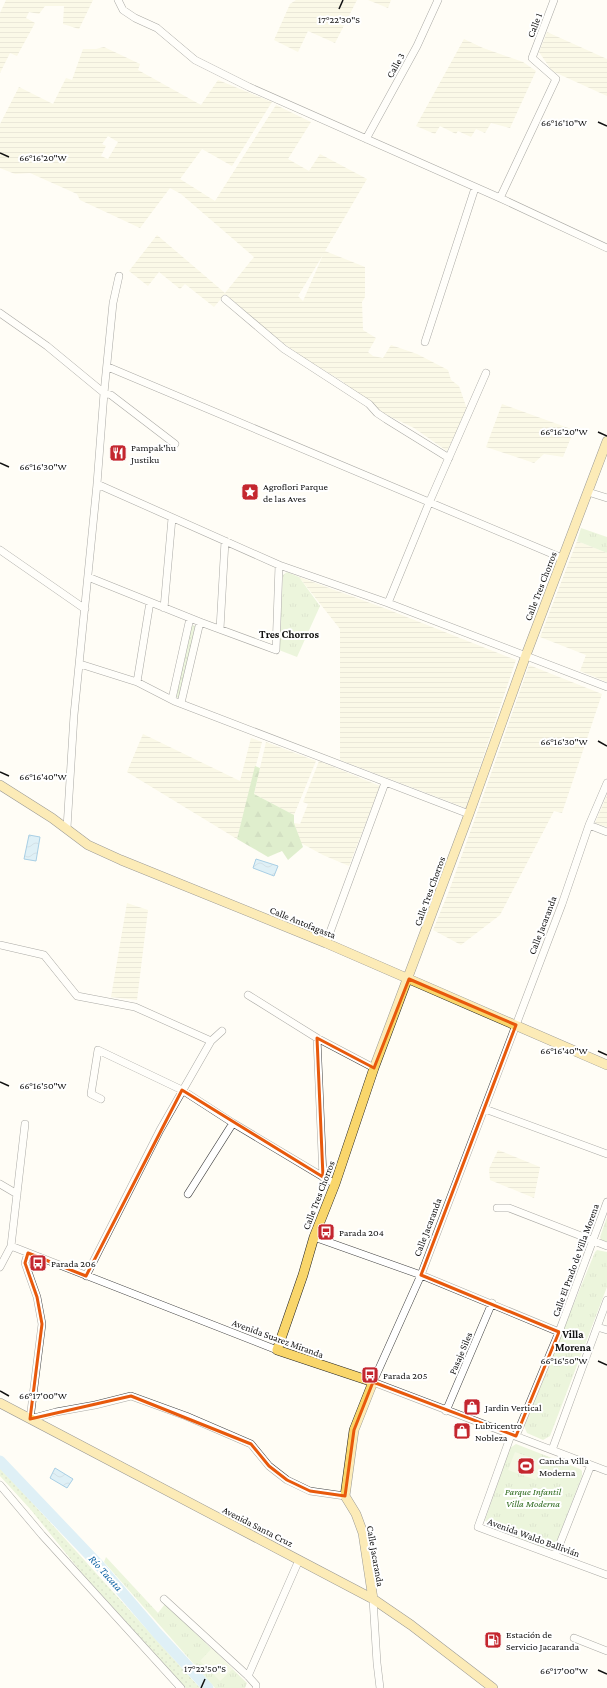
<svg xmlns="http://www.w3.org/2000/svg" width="607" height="1688" font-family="'Crimson Pro',serif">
  <defs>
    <pattern id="farmland-rules" width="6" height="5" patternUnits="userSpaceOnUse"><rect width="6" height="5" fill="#f6f3d4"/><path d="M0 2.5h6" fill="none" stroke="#d2cfb5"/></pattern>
    <pattern id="grass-dots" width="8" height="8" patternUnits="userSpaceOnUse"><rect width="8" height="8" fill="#d5ebbd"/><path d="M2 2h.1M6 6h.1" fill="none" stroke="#b6c8a1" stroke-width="1.8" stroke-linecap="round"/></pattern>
    <pattern id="forest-firs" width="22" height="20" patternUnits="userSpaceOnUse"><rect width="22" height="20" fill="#b9dc9c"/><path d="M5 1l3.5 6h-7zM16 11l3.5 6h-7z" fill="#9ebc85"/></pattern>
    <pattern id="park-tufts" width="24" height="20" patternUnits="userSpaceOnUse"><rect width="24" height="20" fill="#d5ebbd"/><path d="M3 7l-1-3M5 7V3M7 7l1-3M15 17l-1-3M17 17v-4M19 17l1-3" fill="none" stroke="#b6c8a1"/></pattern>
    <pattern id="water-waves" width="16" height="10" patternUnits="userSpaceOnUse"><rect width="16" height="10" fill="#b9e0f7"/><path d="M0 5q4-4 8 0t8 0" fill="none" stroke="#9ebfd3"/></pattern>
  </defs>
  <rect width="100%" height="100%" fill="#fffdf5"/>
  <path fill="url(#farmland-rules)" fill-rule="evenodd" d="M6,0H93L79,29L63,24L64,6H45L39,14L29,12L26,18L35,23L17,56L10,53L0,73V13Z
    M296,0H357L335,43L308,31L298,52L274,40L290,4Z
    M368,0H391L388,8Z
    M547,32L607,59V96L552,71L539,52Z
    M464,39L483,48L523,62L536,71L510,128L491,123L485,133L476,129L471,137L458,131L456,134L440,126L435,134L416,126Z
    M104,47L140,64L138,70L201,105L218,80L272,102L232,166L202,149L180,179L215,201L276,105L311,122L288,159L309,171L320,154L367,179L325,251L365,267V297L362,302L363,330L376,338L368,352L373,356L383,358L391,345L417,354L448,370L451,380L459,386L467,409L447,451L414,428L381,412L342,381L304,358L279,340L225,294L214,307L185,284L180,289L159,272L148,286L129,271L157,235L225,293L254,257L181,194L170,188L140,228L80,200L77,194L30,173L15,174L0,168V124L19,87L53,104L66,78L72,80L83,49H96ZM108,136L118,142L108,159L101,156L106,146L102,144ZM323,255L303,301L298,296Z
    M502,404L574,430L563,457L544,454L534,463L486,447Z
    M577,541L607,553V682L580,671L586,655L540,637Z
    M299,577L384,608L516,660L466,808L340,760V629Z
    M529,665L602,694L562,813L554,811L500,915L461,945L433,930L449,891L487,785Z
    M143,734L240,781L251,738L262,742L237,839L127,772Z
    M266,742L316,761L294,815L254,794Z
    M319,761L380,786L349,866L323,855L301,843L294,823L300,824L308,804L303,802Z
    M607,795V827L595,823Z
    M127,903L148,910L137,1000L111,997Z
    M498,1150L540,1167L534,1198L490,1180L489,1169Z"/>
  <path fill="url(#grass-dots)" d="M191,625L196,626L180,698L175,697Z
    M0,1467L200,1688H186L81,1572L31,1510L0,1476Z"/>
  <path fill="url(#forest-firs)" d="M255,766L260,768L254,794L294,815V823L303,847L288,860L282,851L268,857L237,839Z"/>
  <path fill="url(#park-tufts)" d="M581,528L607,537V553L577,541Z
    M287,572L299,577L320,606L297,657L279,650L283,575Z
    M607,1217V1242L601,1240L600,1237Z
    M597,1250L607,1252V1287L550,1436L543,1440L527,1433L524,1426L595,1252Z
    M516,1444L580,1469L582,1471V1476L555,1546L551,1549H547L490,1527L485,1520L510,1448Z
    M106,1557L158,1613L165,1604L247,1683L245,1688H215L104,1562Z"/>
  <path fill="#e6f2cf" d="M515,1452L543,1462L536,1480L508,1470Z
    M212,1648L233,1669L220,1681L200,1661Z"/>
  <path fill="url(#water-waves)" stroke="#3f96cf" d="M29,835L40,837L36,861L24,859Z
    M256,859L278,866L274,876L253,868Z
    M55,1468L73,1479L67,1488L50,1478Z"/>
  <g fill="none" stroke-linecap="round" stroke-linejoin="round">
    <path stroke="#b9e0f7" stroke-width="11" d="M0,1461L98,1564L157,1633L208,1688"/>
    <g stroke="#444" stroke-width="8">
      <path id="minor" d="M118,0L123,10L135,18L157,28L195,60L249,87L500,198L607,248
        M366,139L417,46L438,0
        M500,198L556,79L532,58L554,0
        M225,299L284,349L369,404L377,413L386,419L449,458
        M0,313L47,346L104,393L111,395L175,444
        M425,342L475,188
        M108,367L562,558
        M97,484L279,565L388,603L607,687
        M588,492L607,498
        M0,550L85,609
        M88,577L200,622L276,650L279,565
        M388,603L429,503L486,373
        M164,608L172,518
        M220,629L225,541
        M80,664L137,682L174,701L469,814
        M137,682L150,602
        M172,699L190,618
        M181,703L200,622
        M607,783L589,825L562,904L421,1275L373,1382L607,1471
        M589,825L607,832
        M67,828L74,715L97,484L104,393L113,303L119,276
        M326,943L385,783
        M0,945L44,955L77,996L135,1007L211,1041
        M248,995L317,1038L374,1068
        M317,1038L323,1177
        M101,1099L91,1094L98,1050L182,1090L233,1123L335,1184
        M485,1109L607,1154
        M0,1184L17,1194
        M188,1194L233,1123
        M497,1208H509L607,1246
        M314,1237L421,1275L559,1332
        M11,1246L277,1350
        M28,1253L25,1263L37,1297L42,1324L30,1419L56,1412L95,1405L131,1396L186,1416L251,1444L269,1466L287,1480L310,1491L345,1496
        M0,1267L11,1246L25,1124
        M86,1276L160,1130L211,1041L222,1031
        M597,1327L607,1330
        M446,1411L492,1303
        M511,1435L478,1527L607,1575
        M516,1436L559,1332L607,1202
        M552,1450L607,1300
        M0,1485L42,1535L181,1688
        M555,1556L591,1465
        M164,1599L248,1676L256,1685V1688
        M373,1599L377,1663L380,1688
        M574,1638L607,1651
        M248,1676L299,1560"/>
    </g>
    <g stroke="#222" stroke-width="10">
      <path id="major" d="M0,785L52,818L88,845L121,860L326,943L607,1065
        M0,1403L373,1599L411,1625L493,1688
        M373,1599L363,1533L356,1514L345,1496L354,1430L373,1382L277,1350L303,1275L314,1237L335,1184L374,1068L469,814L526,655L607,441"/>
    </g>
    <use href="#minor" stroke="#fff" stroke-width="7"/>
    <use href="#major" stroke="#f9d66b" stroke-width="9"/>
  </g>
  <path d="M0 0H607V1688H0ZM409,979L516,1025L421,1275L559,1332L516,1436L373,1382L354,1430L345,1496L310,1491L287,1480L269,1466L251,1444L131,1396L30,1419L42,1324L37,1297L25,1263L28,1253L86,1276L182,1090L323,1177L317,1038L374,1068Z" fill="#fffdf5" fill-opacity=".55" fill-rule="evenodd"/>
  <path fill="none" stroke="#e8590c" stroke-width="3" stroke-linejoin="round" d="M409,979L516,1025L421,1275L559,1332L516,1436L373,1382L354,1430L345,1496L310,1491L287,1480L269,1466L251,1444L131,1396L30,1419L42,1324L37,1297L25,1263L28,1253L86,1276L182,1090L323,1177L317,1038L374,1068Z"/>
  <path fill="none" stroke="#111" stroke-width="1.5" d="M339,9L343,0M598,122L607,126M0,153L9,157M598,432L607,436M0,463L9,467M598,741L607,746M0,772L9,776M598,1051L607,1055M0,1082L9,1086M598,1361L607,1365M0,1391L9,1396M598,1670L607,1674M201,1688L205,1679"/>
  <defs>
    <g id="restaurant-square" transform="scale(0.9)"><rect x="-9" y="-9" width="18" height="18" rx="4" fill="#c4262e" stroke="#fff"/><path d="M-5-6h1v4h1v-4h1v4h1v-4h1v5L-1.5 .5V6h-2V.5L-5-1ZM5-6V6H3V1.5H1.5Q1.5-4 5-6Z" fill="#fff"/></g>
    <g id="sight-square" transform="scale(0.9)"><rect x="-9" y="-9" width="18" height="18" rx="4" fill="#c4262e" stroke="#fff"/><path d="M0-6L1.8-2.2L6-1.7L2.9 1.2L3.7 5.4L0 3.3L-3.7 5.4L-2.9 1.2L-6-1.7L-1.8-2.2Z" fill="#fff"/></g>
    <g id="bus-square" transform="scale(0.9)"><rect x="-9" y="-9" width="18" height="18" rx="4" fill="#c4262e" stroke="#fff"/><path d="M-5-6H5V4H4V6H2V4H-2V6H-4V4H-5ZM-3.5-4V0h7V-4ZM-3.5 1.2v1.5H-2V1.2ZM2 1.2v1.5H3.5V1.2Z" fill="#fff"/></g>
    <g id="shop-square" transform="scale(0.9)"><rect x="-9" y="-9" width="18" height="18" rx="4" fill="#c4262e" stroke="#fff"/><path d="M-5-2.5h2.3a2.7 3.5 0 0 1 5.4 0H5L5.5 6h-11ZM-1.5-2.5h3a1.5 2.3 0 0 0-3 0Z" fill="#fff"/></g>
    <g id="stadium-square" transform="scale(0.9)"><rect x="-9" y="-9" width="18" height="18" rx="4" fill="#c4262e" stroke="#fff"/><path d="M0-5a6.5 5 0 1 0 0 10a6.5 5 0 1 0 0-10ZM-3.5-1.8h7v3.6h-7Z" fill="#fff"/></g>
    <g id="fuel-square" transform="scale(0.9)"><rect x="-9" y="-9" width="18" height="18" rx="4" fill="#c4262e" stroke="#fff"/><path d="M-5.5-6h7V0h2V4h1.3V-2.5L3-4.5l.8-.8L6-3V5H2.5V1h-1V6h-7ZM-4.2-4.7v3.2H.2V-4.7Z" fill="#fff"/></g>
  </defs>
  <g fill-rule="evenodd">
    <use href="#restaurant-square" x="118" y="453"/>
    <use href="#sight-square" x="250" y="492"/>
    <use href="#bus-square" x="326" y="1232"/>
    <use href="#bus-square" x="38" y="1263"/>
    <use href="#bus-square" x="370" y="1375"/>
    <use href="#shop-square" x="472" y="1407"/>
    <use href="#shop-square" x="462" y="1431"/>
    <use href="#stadium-square" x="526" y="1466"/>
    <use href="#fuel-square" x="493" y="1640"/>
  </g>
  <g text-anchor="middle" stroke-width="4" stroke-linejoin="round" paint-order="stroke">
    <g font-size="10" fill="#111" stroke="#fff">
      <text transform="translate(534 25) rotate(-69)" y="4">Calle 1</text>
      <text transform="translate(395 65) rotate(-61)" y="4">Calle 3</text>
      <text transform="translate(540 586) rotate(-69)" y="4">Calle Tres Chorros</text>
      <text transform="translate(429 891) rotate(-70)" y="4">Calle Tres Chorros</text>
      <text transform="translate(303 922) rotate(22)" y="4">Calle Antofagasta</text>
      <text transform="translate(542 925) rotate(-69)" y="4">Calle Jacaranda</text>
      <text transform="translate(318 1195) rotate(-69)" y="4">Calle Tres Chorros</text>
      <text transform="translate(427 1227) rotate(-69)" y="4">Calle Jacaranda</text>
      <text transform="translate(575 1260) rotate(-70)" y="4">Calle El Prado de Villa Morena</text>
      <text transform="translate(278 1338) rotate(20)" y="4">Avenida Suarez Miranda</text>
      <text transform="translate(460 1353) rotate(-67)" y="4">Pasaje Siles</text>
      <text transform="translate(258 1526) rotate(27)" y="4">Avenida Santa Cruz</text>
      <text transform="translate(534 1537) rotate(20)" y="4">Avenida Waldo Ballivián</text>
      <text transform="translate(376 1556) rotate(80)" y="4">Calle Jacaranda</text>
    </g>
    <g font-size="10" fill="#111" stroke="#fff" text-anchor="start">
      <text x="131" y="451">Pampak'hu<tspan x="131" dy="12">Justiku</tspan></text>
      <text x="263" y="490">Agroflori Parque<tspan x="263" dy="12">de las Aves</tspan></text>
      <text x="339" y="1236">Parada 204</text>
      <text x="51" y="1267">Parada 206</text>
      <text x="383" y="1379">Parada 205</text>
      <text x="485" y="1411">Jardin Vertical</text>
      <text x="475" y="1429">Lubricentro<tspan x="475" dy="12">Nobleza</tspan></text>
      <text x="539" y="1464">Cancha Villa<tspan x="539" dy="12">Moderna</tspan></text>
      <text x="506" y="1638">Estación de<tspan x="506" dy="12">Servicio Jacaranda</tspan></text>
    </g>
    <g font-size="10" font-style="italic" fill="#2f6b1f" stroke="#fff">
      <text x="533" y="1495">Parque Infantil<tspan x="533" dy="12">Villa Moderna</tspan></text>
    </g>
    <g font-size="11" font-weight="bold" fill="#111" stroke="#fff">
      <text x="289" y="638">Tres Chorros</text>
      <text x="573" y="1338">Villa<tspan x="573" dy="13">Morena</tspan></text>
    </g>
    <g font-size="11" font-style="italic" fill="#1768a6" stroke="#fff">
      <text transform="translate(106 1573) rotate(48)" y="4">Río Tacata</text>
    </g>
  </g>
  <g font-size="10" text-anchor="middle" fill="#111" stroke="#fff" stroke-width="4" stroke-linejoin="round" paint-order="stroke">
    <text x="339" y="23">17°22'30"S</text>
    <text x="564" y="126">66°16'10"W</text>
    <text x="43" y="161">66°16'20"W</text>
    <text x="564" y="435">66°16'20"W</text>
    <text x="43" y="470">66°16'30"W</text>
    <text x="564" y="745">66°16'30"W</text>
    <text x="43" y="780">66°16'40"W</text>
    <text x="564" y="1054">66°16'40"W</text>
    <text x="43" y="1089">66°16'50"W</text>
    <text x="564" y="1364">66°16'50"W</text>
    <text x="43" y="1399">66°17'00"W</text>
    <text x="205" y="1672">17°22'50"S</text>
    <text x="564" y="1674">66°17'00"W</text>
  </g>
</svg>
